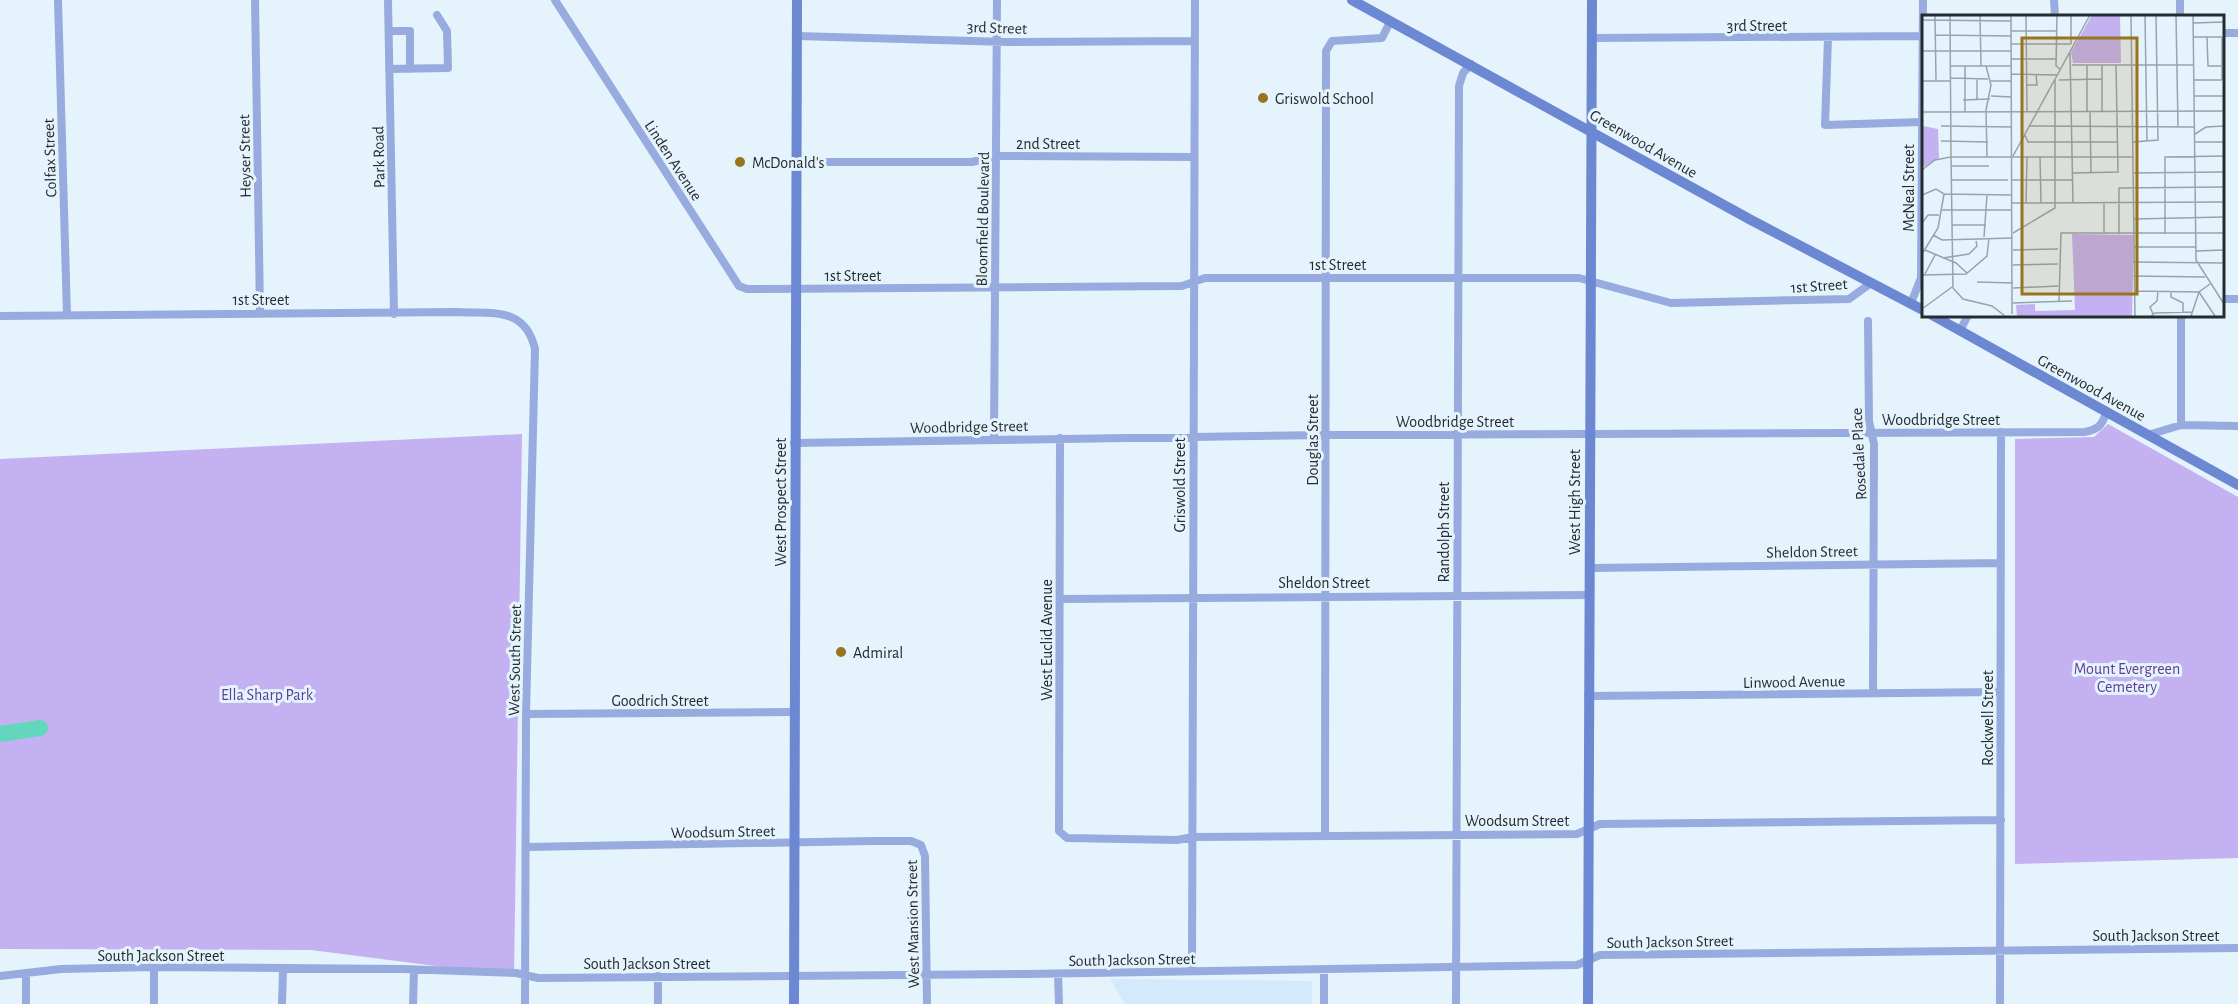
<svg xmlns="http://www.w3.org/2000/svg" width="2238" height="1004" font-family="'Alegreya Sans',sans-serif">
  <rect width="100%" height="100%" fill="#e5f3fc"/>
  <path fill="#d2eafb" d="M1110,979L1312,981V1004H1125Z"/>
  <path fill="#c4b1f1" d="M2108,424L2238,497V858L2015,864V439L2094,437Z
    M522,434L514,976L311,950L0,949V459Z"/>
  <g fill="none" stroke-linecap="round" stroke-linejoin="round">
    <path stroke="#63d7be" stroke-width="16" d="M0,734L40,728"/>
    <path stroke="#97abde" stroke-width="8" d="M58,0L67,315
      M255,0L260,312
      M388,0L394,314
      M555,0L739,286L747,289L1182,286L1205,278H1579L1671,303L1849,299L1871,283
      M2054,0L2055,16
      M2180,0V16
      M389,31H410V69
      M2222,33H2238
      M797,36L1007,42L1195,41
      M1592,38L1923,36
      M1828,38L1825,125L1922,122
      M389,69L448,68L447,31L437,15
      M796,162H972L996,156L1193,157
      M2222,299H2238
      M1911,303L1921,278L1923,0
      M2181,315V425
      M0,316L457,312C492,314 525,306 535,349L526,714L525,1004
      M1868,321L1869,421L1874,444L1873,693
      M1960,331L1968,315
      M2148,435L2181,425L2238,426
      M1060,438L1059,831L1067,838L1177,840L1193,837L1577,834L1600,824L2001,820
      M994,439L997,0
      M794,443L1325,435L2084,432C2097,430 2102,426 2106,413
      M1589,568L2000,563
      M1060,599L1588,595
      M1588,696L2000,692
      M526,714L795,712
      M1325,834L1326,51L1332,41L1382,38L1390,22
      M526,847L871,841H911L921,845L925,856L927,1004
      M1324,969V1004
      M1192,971L1195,0
      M1058,974L1059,1004
      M0,976L61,969L154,967L402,969L516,973L538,978L1027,974L1577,965L1600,955L2238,948
      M658,976V1004
      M26,1004V973
      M154,1004V967
      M282,1004L283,970
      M413,1004L414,971
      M1456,1004L1459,86L1463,73L1471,64
      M2000,1004L2001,432"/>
    <path stroke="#6d88d3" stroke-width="10" d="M1352,0L1751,220L1923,310
      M1932,315L2238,485
      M794,1004L797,0
      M1588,1004L1592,0"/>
  </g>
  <g fill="#97751e" stroke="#e5f3fc" stroke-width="2">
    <circle cx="1263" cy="98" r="6"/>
    <circle cx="740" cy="162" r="6"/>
    <circle cx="841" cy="652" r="6"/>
  </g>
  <g text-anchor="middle" stroke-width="6" stroke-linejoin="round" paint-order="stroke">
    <g font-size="16" fill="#252c30" stroke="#e5f3fc">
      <text x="1757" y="31">3rd Street</text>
      <text transform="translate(997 27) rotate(2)" y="6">3rd Street</text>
      <text x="1048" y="149">2nd Street</text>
      <text transform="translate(1644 143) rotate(30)" y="6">Greenwood Avenue</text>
      <text transform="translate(244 156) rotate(-91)" y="6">Heyser Street</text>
      <text transform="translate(378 157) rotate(-91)" y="6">Park Road</text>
      <text transform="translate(49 158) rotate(-92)" y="6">Colfax Street</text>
      <text transform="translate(674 160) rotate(57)" y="6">Linden Avenue</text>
      <text transform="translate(1908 188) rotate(-90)" y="6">McNeal Street</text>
      <text transform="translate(982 219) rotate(-89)" y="6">Bloomfield Boulevard</text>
      <text x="1338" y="270">1st Street</text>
      <text x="853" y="281">1st Street</text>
      <text transform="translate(1819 285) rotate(-4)" y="6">1st Street</text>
      <text x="261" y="305">1st Street</text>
      <text transform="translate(2092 387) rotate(29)" y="6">Greenwood Avenue</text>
      <text x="1941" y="425">Woodbridge Street</text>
      <text x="1455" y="427">Woodbridge Street</text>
      <text transform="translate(969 426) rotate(-1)" y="6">Woodbridge Street</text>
      <text transform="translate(1312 440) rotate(-90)" y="6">Douglas Street</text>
      <text transform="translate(1858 454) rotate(-93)" y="6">Rosedale Place</text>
      <text transform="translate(1179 485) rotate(-90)" y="6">Griswold Street</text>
      <text transform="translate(780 502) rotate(-90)" y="6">West Prospect Street</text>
      <text transform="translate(1574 502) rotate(-90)" y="6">West High Street</text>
      <text transform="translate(1443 532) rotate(-90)" y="6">Randolph Street</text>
      <text transform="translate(1812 551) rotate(-1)" y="6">Sheldon Street</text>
      <text x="1324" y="588">Sheldon Street</text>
      <text transform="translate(1046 640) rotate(-90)" y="6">West Euclid Avenue</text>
      <text transform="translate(514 660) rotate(-89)" y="6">West South Street</text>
      <text transform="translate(1794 681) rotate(-1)" y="6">Linwood Avenue</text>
      <text x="660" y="706">Goodrich Street</text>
      <text transform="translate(1987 718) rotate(-90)" y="6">Rockwell Street</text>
      <text x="1517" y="826">Woodsum Street</text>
      <text transform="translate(723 831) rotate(-1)" y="6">Woodsum Street</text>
      <text transform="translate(912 924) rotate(-91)" y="6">West Mansion Street</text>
      <text x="2156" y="941">South Jackson Street</text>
      <text transform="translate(1670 941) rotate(-1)" y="6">South Jackson Street</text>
      <text x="161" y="961">South Jackson Street</text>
      <text transform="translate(1132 959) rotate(-1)" y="6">South Jackson Street</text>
      <text x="647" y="969">South Jackson Street</text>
    </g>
    <g font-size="16" fill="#252c30" stroke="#e5f3fc" text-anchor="start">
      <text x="1275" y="104">Griswold School</text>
      <text x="752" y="168">McDonald's</text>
      <text x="853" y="658">Admiral</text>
    </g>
    <g font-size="16" fill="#603d97" stroke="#e5f3fc">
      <text x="2127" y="674">Mount Evergreen<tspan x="2127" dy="18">Cemetery</tspan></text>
      <text x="267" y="700">Ella Sharp Park</text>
    </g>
  </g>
  <g transform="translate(1922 15)">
    <rect width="302" height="302" fill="#e5f3fc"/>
    <path d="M170,0H198L199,48H151L149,37ZM0,97L1,111L16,114L17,143L0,153ZM150,219L212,220L210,301H95L94,290L113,289V296L153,295Z" fill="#c4b1f1"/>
    <path fill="none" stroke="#98a3aa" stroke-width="1.5" d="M13,0L14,66M58,0L59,51M89,0L90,299M104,0L105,97M135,0L134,51L138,54M209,0L213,301M223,0L225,127M254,0L256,112M271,0L274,245L302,289M0,5L89,6M271,8L302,7M89,16H135M13,20L89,21M271,22H300M285,22L286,51H300M300,22V65M89,29H149M149,29V0M0,36H89M148,38L151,188M89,44H134M150,50H272M165,50V96M180,50V97M29,51H89M64,51L69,70L64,95L65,142M89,59L135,60M29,63L66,64M55,63V84M137,65L180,64M272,65H300M0,66H29M69,66H89M105,70H115L114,59M69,81L90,82M272,81H302M41,85L68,84M0,97L302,96M43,97V51M168,97L169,158M19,111L90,112M108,111L272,112M273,119L284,112L302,111M103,120L106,127H196M19,126L66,127M211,127L236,125L234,0M273,127H302M91,141L168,0M118,142L119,188M29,151H67M35,151H67M0,155L13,145L29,142L28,0M151,158L196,157L194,50M212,158L302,157M29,165H86M90,165H151M0,180L14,174L22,179L90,180M90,188L302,187M104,188L105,142M182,188V219M20,195H90M212,204L302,202M0,208L6,200H17M30,210H64M91,218L133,193V65M197,219V173L302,172M243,219V142L302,141M11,220L20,225L91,223M62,222L65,180M212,232H274M3,235L34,248L45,258M91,235L136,234M274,236L302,235M0,239L16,213L22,179M21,243L47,239L55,231L54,226M211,247L302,248M91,250L136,249M3,259L13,240M0,260L44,259L65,241L67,223M211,261L283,262M55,267L91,268M91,273L136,271M213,276L277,277M249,276V282L261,288V297M277,277L293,301M137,286L139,218H302M91,288L150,286M0,294L30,272M231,299L228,292L235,286L236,276M83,301L70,291L41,284L31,273L29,142H212M229,301L233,298L270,297M269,301L277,277L288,269"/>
    <path fill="#97751e" fill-opacity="0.15" stroke="#97751e" stroke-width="3" d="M100,23H215V279H100Z"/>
    <rect width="302" height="302" fill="none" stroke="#252c30" stroke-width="3"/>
  </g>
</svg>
